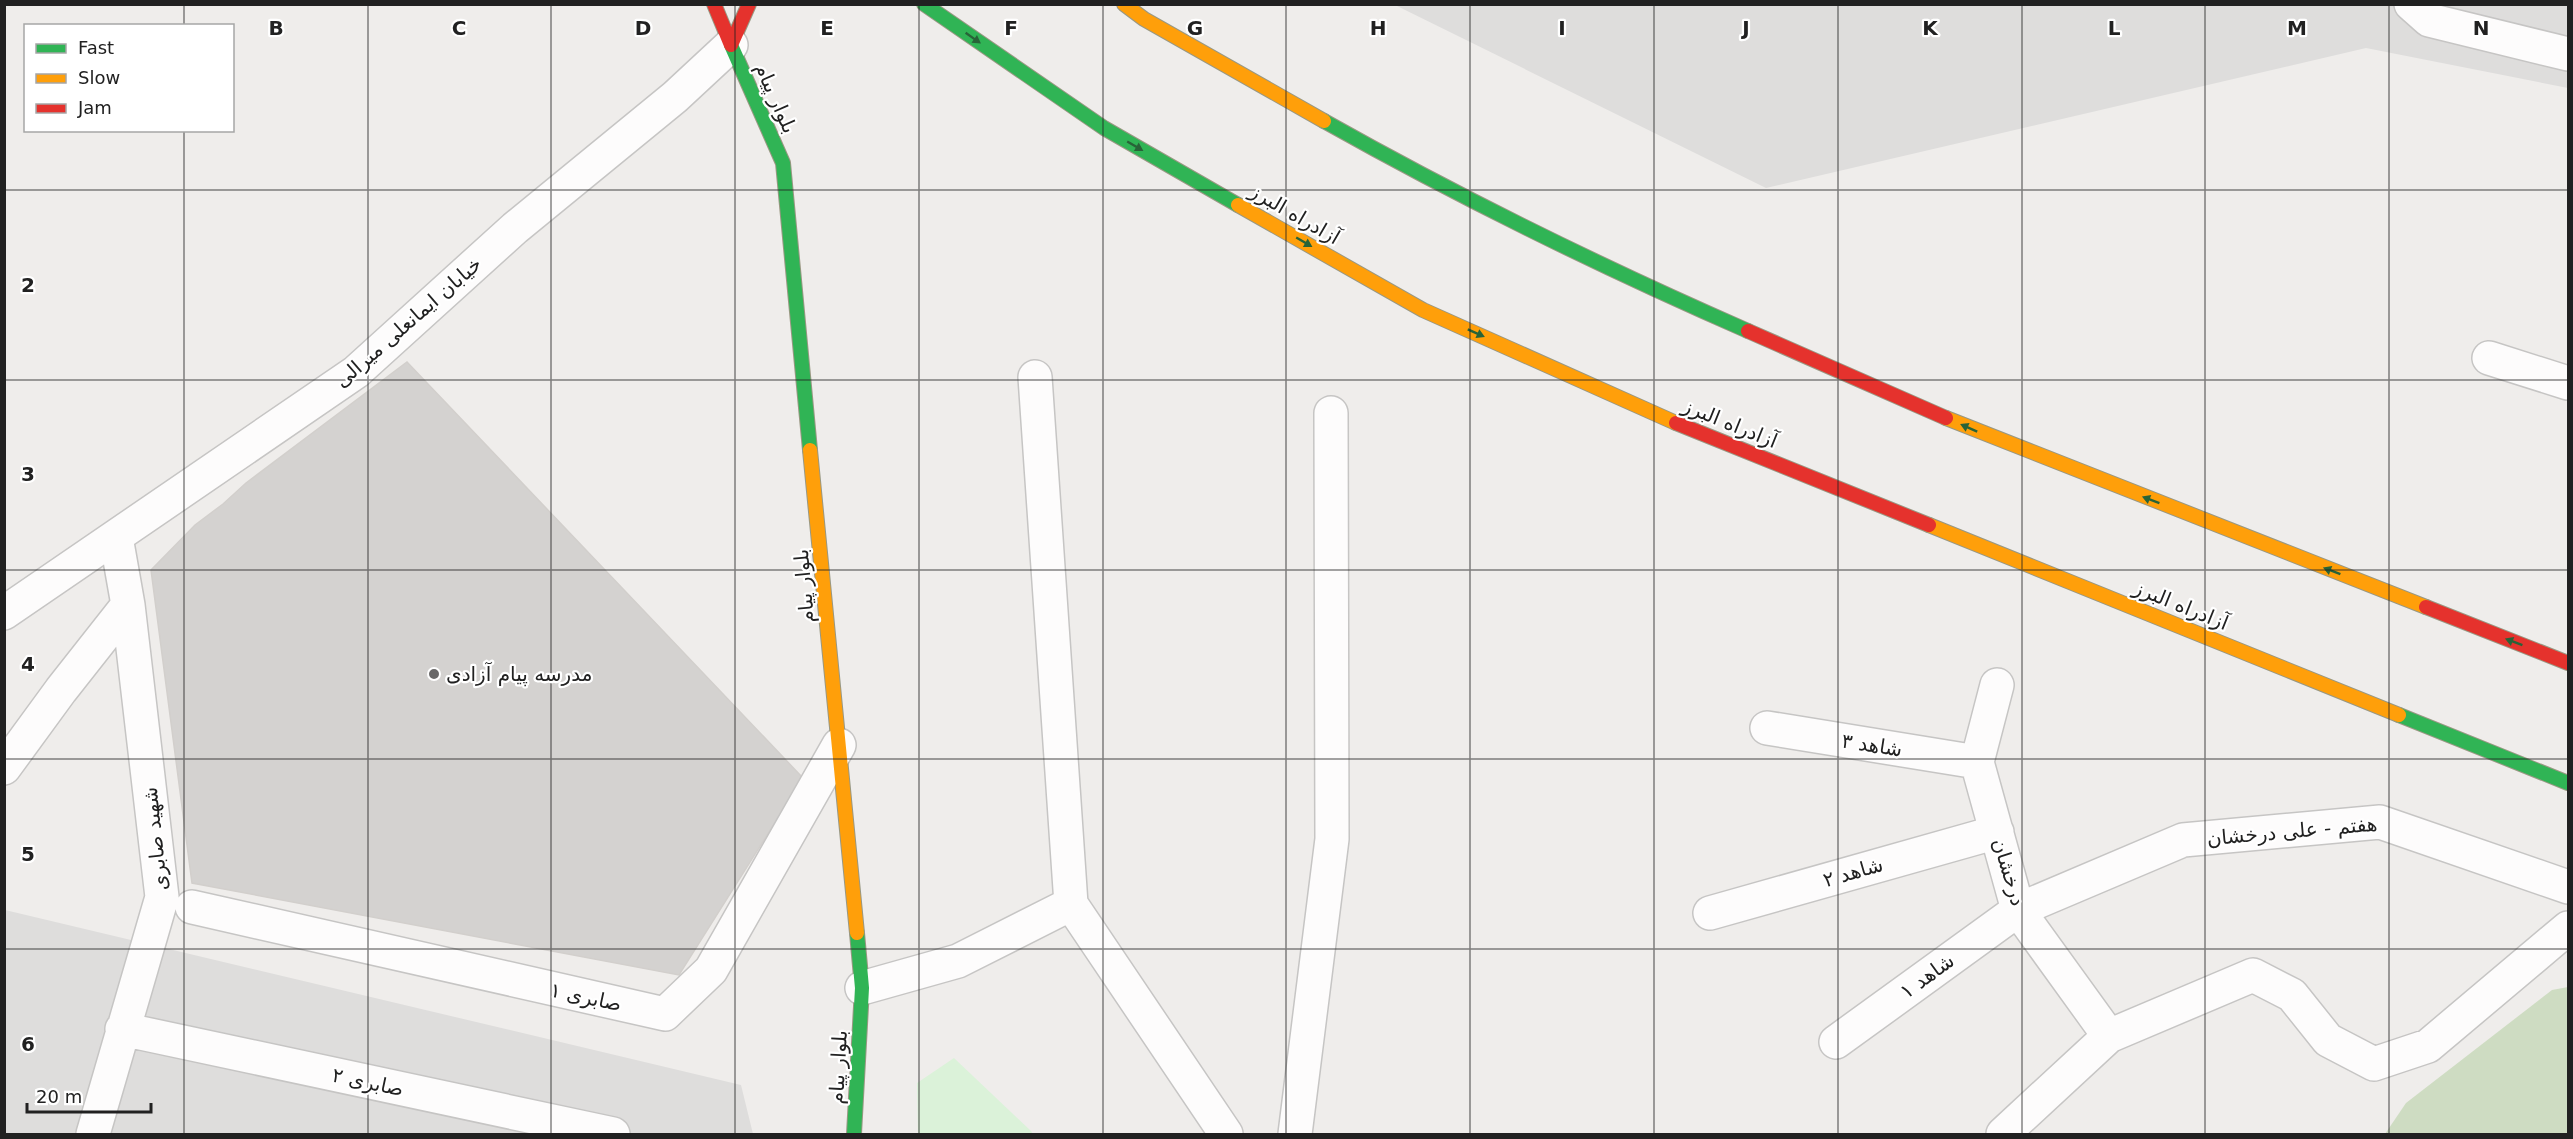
<svg xmlns="http://www.w3.org/2000/svg" width="2573" height="1139" font-family="'DejaVu Sans',Vazirmatn,sans-serif">
  <rect width="100%" height="100%" fill="#efedeb"/>
  <path fill="#dedddc" d="M1395,5H2568V88L2366,48L1766,188Z
    M5,910L741,1085L753,1134H5Z"/>
  <path fill="#cedcc2" d="M2568,987V1134H2385L2406,1103L2552,990Z"/>
  <path fill="#dbf2d9" d="M954,1058L1031,1131L1033,1134H918L917,1083Z"/>
  <path fill="#d4d2d0" stroke="#d2cfcc" stroke-width="1.5" d="M407,362L803,778L679,975L192,883L151,570L195,525L223,504L246,483Z"/>
  <g fill="none" stroke-linecap="round" stroke-linejoin="round">
    <g stroke="#c6c5c4" stroke-width="36">
      <path id="street" d="M2411,4L2429,20L2568,54
        M2489,358L2568,383
        M4,613L356,372L515,228L675,97L731,45
        M1997,685L1977,762L2018,910L2109,1036
        M1767,728L1977,762
        M4,768L61,690L128,605
        M1071,904L1226,1134
        M192,907L665,1014L711,970L839,745
        M1710,913L1997,832
        M862,988L958,961L1071,904L1035,377
        M122,1029L613,1134
        M1836,1042L2018,910L2183,840L2380,822L2568,887
        M93,1134L162,897L128,605L116,537
        M1295,1134L1332,839L1331,413
        M2003,1134L2109,1036L2253,975L2292,995L2328,1040L2374,1064L2428,1046L2568,928"/>
    </g>
    <g stroke="#999883" stroke-width="16">
      <path id="fast" d="M924,4L1104,128L1238,205
        M731,45L783,163L810,450
        M1324,121C1461,198 1604,268 1748,331
        M2399,715L2568,783
        M854,1134L862,988L857,933"/>
    </g>
    <g stroke="#999883" stroke-width="16">
      <path id="slow" d="M1124,4L1144,19L1324,121
        M1238,205L1423,310L1676,423
        M1946,418L2426,607
        M810,450L857,933
        M1929,525L2399,715"/>
    </g>
    <g stroke="#999883" stroke-width="16">
      <path id="jam" d="M714,4L731,45L749,4
        M1748,331L1946,418
        M1676,423L1929,525
        M2426,607L2568,663"/>
    </g>
    <use href="#street" stroke="#fdfcfc" stroke-width="33"/>
    <use href="#fast" stroke="#30b455" stroke-width="14"/>
    <use href="#slow" stroke="#ff9f0a" stroke-width="14"/>
    <use href="#jam" stroke="#e5322d" stroke-width="14"/>
  </g>
  <defs><path id="oneway-solid" d="M-6-.8H1V-3.2L6.5 0L1 3.2V.8H-6Z" transform="scale(1.5)"/></defs>
  <g fill="#286338">
    <use href="#oneway-solid" transform="translate(973 38) rotate(35)"/>
    <use href="#oneway-solid" transform="translate(1135 146) rotate(30)"/>
    <use href="#oneway-solid" transform="translate(1304 242) rotate(30)"/>
    <use href="#oneway-solid" transform="translate(1476 333) rotate(24)"/>
    <use href="#oneway-solid" transform="translate(1969 428) rotate(-156)"/>
    <use href="#oneway-solid" transform="translate(2151 500) rotate(-159)"/>
    <use href="#oneway-solid" transform="translate(2332 571) rotate(-159)"/>
    <use href="#oneway-solid" transform="translate(2514 642) rotate(-159)"/>
  </g>
  <path fill="none" stroke="#212121" stroke-width="1.5" stroke-opacity="0.55" d="M184,4V26M368,4V1134M551,4V1134M735,4V1134M919,4V1134M1103,4V1134M1286,4V1134M1470,4V1134M1654,4V1134M1838,4V1134M2022,4V1134M2205,4V1134M2389,4V1134M184,130V1134M4,190H2568M4,380H2568M4,570H2568M4,759H2568M4,949H2568"/>
  <circle fill="#696868" stroke="#fff" stroke-width="2" cx="434" cy="674" r="6"/>
  <g text-anchor="middle" stroke-width="4.5" stroke-linejoin="round" paint-order="stroke">
    <g font-size="20" fill="#212121" stroke="#fff">
      <text transform="translate(776 98) rotate(66)" y="7">بلوار پیام</text>
      <text transform="translate(1295 214) rotate(30)" y="7">آزادراه البرز</text>
      <text transform="translate(408 322) rotate(-41)" y="7">خیابان ایمانعلی میرالی</text>
      <text transform="translate(1730 423) rotate(22)" y="7">آزادراه البرز</text>
      <text transform="translate(804 586) rotate(-95)" y="7">بلوار پیام</text>
      <text transform="translate(2181 605) rotate(22)" y="7">آزادراه البرز</text>
      <text transform="translate(1872 745) rotate(9)" y="7">شاهد ۳</text>
      <text transform="translate(2292 831) rotate(-5)" y="7">هفتم - علی درخشان</text>
      <text transform="translate(155 839) rotate(-96)" y="7">شهید صابری</text>
      <text transform="translate(1853 872) rotate(-16)" y="7">شاهد ۲</text>
      <text transform="translate(2009 872) rotate(73)" y="7">درخشان</text>
      <text transform="translate(1927 976) rotate(-36)" y="7">شاهد ۱</text>
      <text transform="translate(586 997) rotate(12)" y="7">صابری ۱</text>
      <text transform="translate(838 1067) rotate(-87)" y="7">بلوار پیام</text>
      <text transform="translate(368 1082) rotate(12)" y="7">صابری ۲</text>
    </g>
    <g font-size="20" fill="#212121" stroke="#fff" text-anchor="start">
      <text x="446" y="681">مدرسه پیام آزادی</text>
    </g>
  </g>
  <g font-size="20" text-anchor="middle" font-weight="bold" fill="#212121" stroke="#fff" stroke-width="4.5" stroke-linejoin="round" paint-order="stroke">
    <text x="276" y="35">B</text>
    <text x="459" y="35">C</text>
    <text x="643" y="35">D</text>
    <text x="827" y="35">E</text>
    <text x="1011" y="35">F</text>
    <text x="1195" y="35">G</text>
    <text x="1378" y="35">H</text>
    <text x="1562" y="35">I</text>
    <text x="1746" y="35">J</text>
    <text x="1930" y="35">K</text>
    <text x="2114" y="35">L</text>
    <text x="2297" y="35">M</text>
    <text x="2481" y="35">N</text>
    <text x="28" y="292">2</text>
    <text x="28" y="481">3</text>
    <text x="28" y="671">4</text>
    <text x="28" y="861">5</text>
    <text x="28" y="1051">6</text>
  </g>
  <rect width="2573" height="1139" fill="none" stroke="#212121" stroke-width="12"/>
  <rect x="24" y="24" width="210" height="108" fill="#ffffff" stroke="#a6a6a6" stroke-width="1.5"/>
  <rect x="36" y="44" width="30" height="9" fill="#30b455" stroke="#a6a6a6" stroke-width="1.5"/>
  <text x="78" y="54" font-size="18" fill="#212121">Fast</text>
  <rect x="36" y="74" width="30" height="9" fill="#ff9f0a" stroke="#a6a6a6" stroke-width="1.5"/>
  <text x="78" y="84" font-size="18" fill="#212121">Slow</text>
  <rect x="36" y="104" width="30" height="9" fill="#e5322d" stroke="#a6a6a6" stroke-width="1.5"/>
  <text x="78" y="114" font-size="18" fill="#212121">Jam</text>
  <path d="M27 1103v9h124v-9" fill="none" stroke="#212121" stroke-width="3"/>
  <text x="36" y="1103" font-size="18" fill="#212121" stroke="#ffffff" stroke-width="4.5" paint-order="stroke">20 m</text>
</svg>
